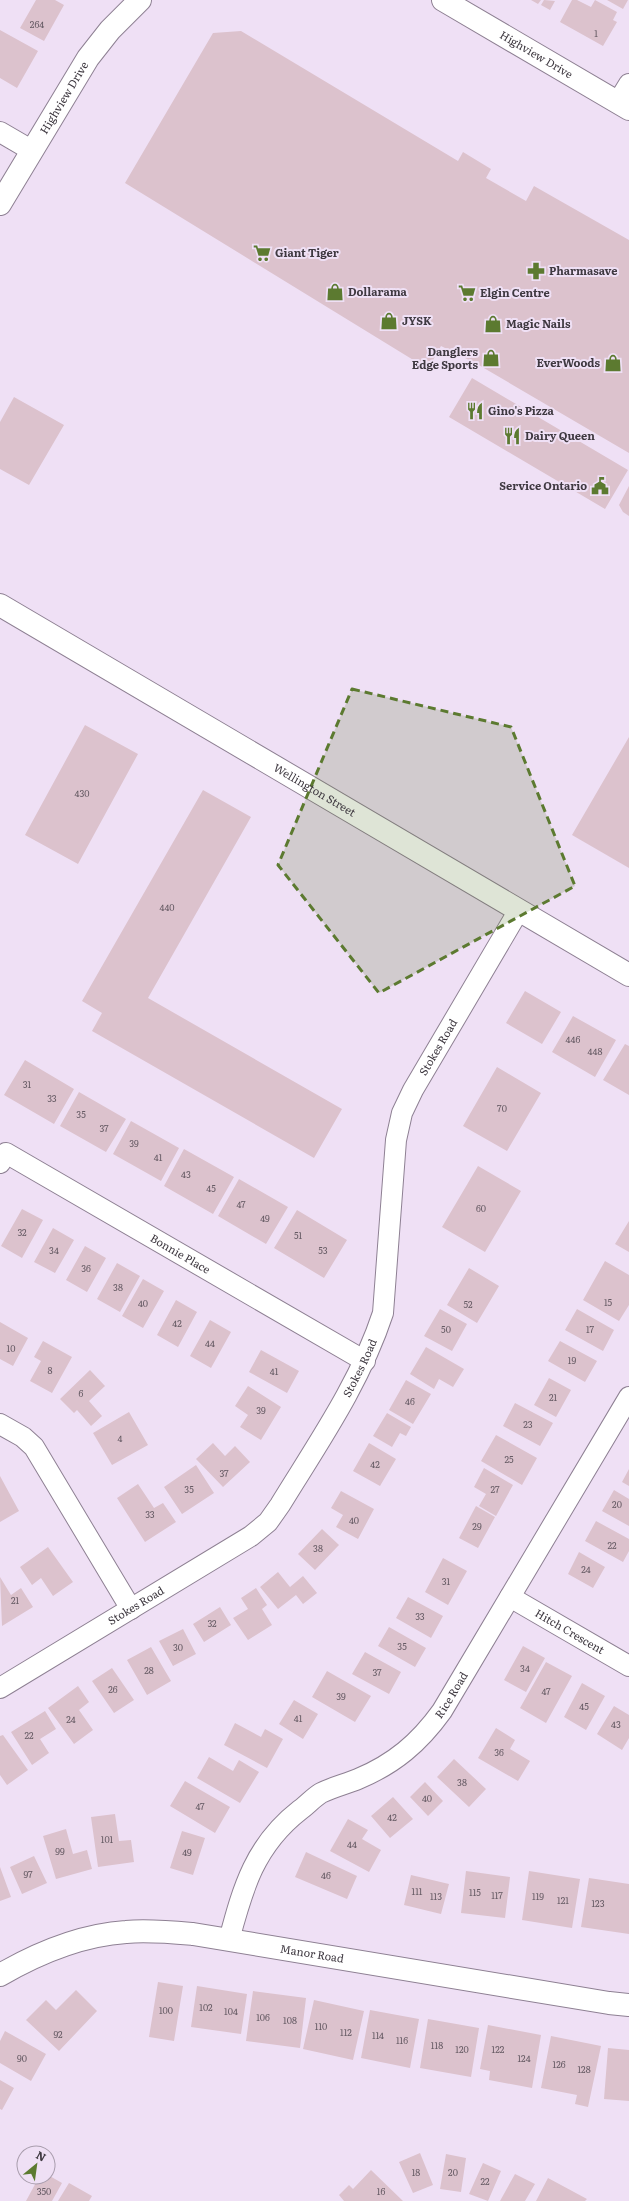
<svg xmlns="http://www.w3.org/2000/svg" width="629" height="2201" font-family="Literata,serif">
  <rect width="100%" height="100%" fill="#efe0f5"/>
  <path fill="#dcc2cd" d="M36,0H55L64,5L44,41L20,28Z
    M531,0H541L538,4Z
    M544,0L555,1L550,10L541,5Z
    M572,0H577L591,7L595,0L617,12L613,20L617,22L603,46L560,22Z
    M607,0H628L623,9Z
    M0,30L38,51L17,88L0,78Z
    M241,31L458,161L463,152L491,169L486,178L526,201L534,186L629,240V453L477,364L441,346L428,369L125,183L213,33Z
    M472,378L628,470L605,509L449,417Z
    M14,397L64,425L29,485L0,469V422Z
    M629,486V516L623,512L619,505Z
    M85,725L138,754L78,864L25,835Z
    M629,737V868L572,835Z
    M203,790L251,817L148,998L342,1109L314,1158L92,1031L102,1013L82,1001Z
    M525,991L561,1012L542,1044L506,1023Z
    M573,1016L616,1040L595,1077L552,1052Z
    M625,1044L629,1046V1095L603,1080Z
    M25,1060L74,1089L54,1124L4,1095Z
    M497,1067L541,1093L507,1151L463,1126Z
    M79,1092L126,1119L106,1152L60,1126Z
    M131,1121L179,1148L161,1181L113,1154Z
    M184,1149L234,1177L213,1214L164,1186Z
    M478,1166L521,1191L485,1252L442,1227Z
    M239,1179L288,1207L266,1244L218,1216Z
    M22,1209L43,1220L22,1258L1,1246Z
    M297,1210L347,1240L324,1278L274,1248Z
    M629,1221V1252L615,1244Z
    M53,1228L74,1240L55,1273L34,1262Z
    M85,1246L106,1258L87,1292L66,1280Z
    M605,1261L629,1275V1305L619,1321L583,1300Z
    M117,1263L140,1276L120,1312L97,1299Z
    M469,1268L499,1286L477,1323L447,1305Z
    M143,1279L164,1291L143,1328L122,1316Z
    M176,1300L197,1312L178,1347L157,1335Z
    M440,1309L467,1324L452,1351L424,1336Z
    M577,1309L614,1330L603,1351L565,1330Z
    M210,1320L231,1332L211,1368L190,1356Z
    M0,1322L28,1338L13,1366L0,1359Z
    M43,1341L72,1357L52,1393L30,1381L41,1361L34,1357Z
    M560,1341L597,1361L585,1382L548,1361Z
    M426,1347L464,1369L453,1387L439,1379L434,1389L410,1374Z
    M261,1350L299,1371L287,1393L249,1372Z
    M90,1370L105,1386L89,1401L102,1416L91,1426L77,1410L74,1413L60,1399Z
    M549,1378L571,1390L556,1417L534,1405Z
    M406,1380L431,1394L413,1424L389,1410Z
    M248,1386L281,1407L261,1440L240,1427L248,1415L235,1406Z
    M515,1403L553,1423L540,1446L503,1426Z
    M129,1412L148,1445L112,1465L93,1433Z
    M387,1413L411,1427L406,1436L400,1433L392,1447L373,1436Z
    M496,1435L537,1458L522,1485L481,1461Z
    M213,1443L225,1456L235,1446L250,1462L223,1487L196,1459Z
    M369,1443L396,1459L380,1486L353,1471Z
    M196,1465L214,1493L182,1514L164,1487Z
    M484,1468L513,1485L496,1516L479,1506L486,1494L474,1487Z
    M629,1469V1486L622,1482Z
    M0,1476L19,1511L0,1522Z
    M138,1484L154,1508L163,1503L176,1522L145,1542L117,1498Z
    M614,1490L629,1499V1526L602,1511Z
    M341,1491L374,1509L358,1539L336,1527L343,1515L331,1508Z
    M476,1506L495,1517L478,1548L459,1538Z
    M596,1521L629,1539V1551L623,1562L585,1541Z
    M322,1529L339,1545L315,1570L298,1554Z
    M48,1547L73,1582L53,1596L41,1578L32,1585L20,1567Z
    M579,1552L605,1567L593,1588L568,1574Z
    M443,1558L467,1571L448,1605L425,1592Z
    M278,1572L290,1587L303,1576L317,1593L303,1604L296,1595L278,1609L260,1587Z
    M0,1577L11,1595L21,1588L33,1607L2,1626Z
    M256,1588L267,1605L262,1609L272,1625L248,1640L233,1618L248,1609L241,1598Z
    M408,1597L443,1616L431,1638L396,1618Z
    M220,1607L231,1625L204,1642L193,1624Z
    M389,1627L426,1648L415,1667L378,1646Z
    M183,1629L196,1654L173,1666L159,1641Z
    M523,1646L545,1658L526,1692L504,1680Z
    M151,1647L171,1681L147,1695L127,1660Z
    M365,1652L401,1672L389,1694L352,1674Z
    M546,1662L572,1676L546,1723L520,1708Z
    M112,1668L134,1700L114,1713L92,1681Z
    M327,1671L371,1696L355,1722L312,1697Z
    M582,1683L605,1696L586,1730L564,1717Z
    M78,1686L89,1702L79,1710L93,1730L74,1744L48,1708Z
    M294,1700L318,1714L303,1739L279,1724Z
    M614,1706L629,1715V1738L622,1750L597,1734Z
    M45,1711L56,1729L40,1739L49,1753L32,1765L11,1732Z
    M235,1723L261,1737L265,1729L283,1739L267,1768L224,1745Z
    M496,1728L515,1740L510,1749L530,1761L518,1781L478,1758Z
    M3,1735L28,1770L7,1785L0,1775V1736Z
    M209,1757L233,1771L239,1760L259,1772L240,1803L197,1778Z
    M454,1759L486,1789L469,1807L437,1777Z
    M185,1781L230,1807L215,1833L170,1806Z
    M425,1782L443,1801L428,1816L410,1797Z
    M393,1797L413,1819L390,1838L371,1816Z
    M115,1814L119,1841L131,1840L134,1862L98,1867L91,1817Z
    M348,1819L368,1830L362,1839L381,1850L369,1872L330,1851Z
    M66,1829L73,1854L87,1850L92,1869L56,1879L43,1836Z
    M182,1831L205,1838L193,1875L170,1868Z
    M306,1852L357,1876L347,1899L295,1877Z
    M34,1856L47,1883L22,1894L10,1867Z
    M0,1867L11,1897L0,1901Z
    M466,1871L510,1877L505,1918L461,1913Z
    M529,1871L580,1879L572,1928L522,1920Z
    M411,1875L449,1884L441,1914L404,1905Z
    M589,1878L629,1884V1934L581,1927Z
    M158,1982L183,1986L174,2041L149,2037Z
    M197,1986L247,1994L241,2034L191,2027Z
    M76,1990L97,2011L59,2051L26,2020L46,2000L56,2010Z
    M253,1991L306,1998L300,2048L246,2041Z
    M314,2000L364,2011L353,2060L303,2049Z
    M370,2010L419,2019L410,2068L361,2058Z
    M428,2019L479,2028L471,2077L420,2068Z
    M488,2025L541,2035L532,2088L489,2080L490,2071L480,2069Z
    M5,2031L46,2054L31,2081L0,2063V2041Z
    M551,2036L601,2046L588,2107L575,2104L577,2095L541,2088Z
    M608,2048L629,2050V2101L604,2099Z
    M0,2080L14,2088L2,2110L0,2109Z
    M420,2153L433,2185L413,2193L399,2162Z
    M446,2154L466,2158L461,2192L440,2189Z
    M483,2163L501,2171L488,2201L469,2194Z
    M371,2170L403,2201H344L339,2195L349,2185L353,2189Z
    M515,2174L535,2184L525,2201H500Z
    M48,2175L62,2183L52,2201H26L39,2177Z
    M548,2178L587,2199L585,2201H536Z
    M69,2183L92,2196L89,2201H58Z"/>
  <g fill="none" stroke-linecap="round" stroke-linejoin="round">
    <g stroke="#8e8093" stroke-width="22">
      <g id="minor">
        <path d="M618,102L629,84"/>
        <path d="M0,132L31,150"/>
        <path id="s1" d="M0,1163L6,1153L365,1361"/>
        <path d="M0,1424L23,1437L34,1447L131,1609"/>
        <path id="s2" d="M510,1597L629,1666"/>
        <path id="s3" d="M0,1688L251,1536L268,1522L280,1505C318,1443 360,1383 383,1313L396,1140L402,1113L413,1090L519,910"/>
        <path id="s4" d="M229,1940C243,1887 255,1845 300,1810C307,1805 314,1797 321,1793C333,1787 346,1784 358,1779C394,1764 419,1743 442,1711L629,1397"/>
      </g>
    </g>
    <g stroke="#8e8093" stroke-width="24">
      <g id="tertiary">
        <path id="s5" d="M443,0L629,109"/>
        <path id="s6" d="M0,204L88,58L110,30L140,0"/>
        <path id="s7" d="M0,605L629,975"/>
        <path id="s8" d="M0,1975C38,1953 81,1935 126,1932C148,1930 170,1932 193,1934L609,2003L629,2005"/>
      </g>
    </g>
    <use href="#minor" stroke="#fff" stroke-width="20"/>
    <use href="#tertiary" stroke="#fff" stroke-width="22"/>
  </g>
  <path fill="#5c7a30" fill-opacity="0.2" stroke="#5c7a30" stroke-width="3" stroke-dasharray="8 5" stroke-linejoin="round" d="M352,689L511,727L575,886L379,993L278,865Z"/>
  <defs>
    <g id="supermarket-bare" transform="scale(1.38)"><path d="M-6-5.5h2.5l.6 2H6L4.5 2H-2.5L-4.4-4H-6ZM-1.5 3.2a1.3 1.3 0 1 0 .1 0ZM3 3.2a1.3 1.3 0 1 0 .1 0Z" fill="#5c7a30" stroke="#efe0f5" stroke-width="2.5" paint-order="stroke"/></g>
    <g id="pharmacy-bare" transform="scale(1.38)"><path d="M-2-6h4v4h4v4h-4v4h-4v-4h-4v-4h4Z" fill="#5c7a30" stroke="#efe0f5" stroke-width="2.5" paint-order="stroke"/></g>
    <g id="shop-bare" transform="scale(1.38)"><path d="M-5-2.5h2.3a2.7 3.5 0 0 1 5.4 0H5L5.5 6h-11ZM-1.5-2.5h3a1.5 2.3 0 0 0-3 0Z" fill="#5c7a30" stroke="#efe0f5" stroke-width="2.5" paint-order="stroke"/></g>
    <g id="restaurant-bare" transform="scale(1.38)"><path d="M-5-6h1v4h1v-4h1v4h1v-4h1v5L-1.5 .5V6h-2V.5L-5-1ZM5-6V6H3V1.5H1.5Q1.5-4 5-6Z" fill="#5c7a30" stroke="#efe0f5" stroke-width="2.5" paint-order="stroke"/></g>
    <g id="civic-bare" transform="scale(1.38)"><path d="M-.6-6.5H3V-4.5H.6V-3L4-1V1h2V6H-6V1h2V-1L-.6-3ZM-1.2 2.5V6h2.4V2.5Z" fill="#5c7a30" stroke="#efe0f5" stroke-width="2.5" paint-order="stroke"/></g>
  </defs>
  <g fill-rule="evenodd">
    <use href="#supermarket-bare" x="262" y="253"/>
    <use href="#pharmacy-bare" x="536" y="271"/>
    <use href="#shop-bare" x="335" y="292"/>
    <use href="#supermarket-bare" x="467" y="293"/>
    <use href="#shop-bare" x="389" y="321"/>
    <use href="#shop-bare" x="493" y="324"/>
    <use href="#shop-bare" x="491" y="358"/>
    <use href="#shop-bare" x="613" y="363"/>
    <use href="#restaurant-bare" x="475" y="411"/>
    <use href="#restaurant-bare" x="512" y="436"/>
    <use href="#civic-bare" x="600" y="486"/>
  </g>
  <g text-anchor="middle" stroke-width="4" stroke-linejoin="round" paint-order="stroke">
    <g font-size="9" fill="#665b64">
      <text x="37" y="28">264</text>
      <text x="596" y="37">1</text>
      <text x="82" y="797">430</text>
      <text x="167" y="911">440</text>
      <text x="573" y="1043">446</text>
      <text x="595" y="1055">448</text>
      <text x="27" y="1088">31</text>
      <text x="52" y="1102">33</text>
      <text x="502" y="1112">70</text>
      <text x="81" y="1118">35</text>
      <text x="104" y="1132">37</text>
      <text x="134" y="1147">39</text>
      <text x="158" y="1161">41</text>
      <text x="186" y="1178">43</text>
      <text x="211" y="1192">45</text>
      <text x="241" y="1208">47</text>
      <text x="481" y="1212">60</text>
      <text x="265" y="1222">49</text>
      <text x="22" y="1236">32</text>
      <text x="298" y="1239">51</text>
      <text x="54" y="1254">34</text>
      <text x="323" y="1254">53</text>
      <text x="86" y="1272">36</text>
      <text x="118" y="1291">38</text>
      <text x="608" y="1306">15</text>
      <text x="143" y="1307">40</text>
      <text x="468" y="1308">52</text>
      <text x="177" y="1327">42</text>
      <text x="446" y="1333">50</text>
      <text x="590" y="1333">17</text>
      <text x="210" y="1347">44</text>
      <text x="11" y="1352">10</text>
      <text x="572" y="1364">19</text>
      <text x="50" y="1374">8</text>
      <text x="274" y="1375">41</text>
      <text x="81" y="1397">6</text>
      <text x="553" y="1401">21</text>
      <text x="410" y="1405">46</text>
      <text x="261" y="1414">39</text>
      <text x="528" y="1428">23</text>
      <text x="120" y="1442">4</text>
      <text x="509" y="1463">25</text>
      <text x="375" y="1468">42</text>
      <text x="224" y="1477">37</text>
      <text x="189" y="1493">35</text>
      <text x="495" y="1493">27</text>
      <text x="617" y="1508">20</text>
      <text x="150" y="1518">33</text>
      <text x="354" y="1524">40</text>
      <text x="477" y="1530">29</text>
      <text x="612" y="1549">22</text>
      <text x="318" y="1552">38</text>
      <text x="586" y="1573">24</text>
      <text x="446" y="1585">31</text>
      <text x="15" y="1604">21</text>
      <text x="420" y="1620">33</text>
      <text x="212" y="1627">32</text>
      <text x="402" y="1650">35</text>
      <text x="178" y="1651">30</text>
      <text x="525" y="1672">34</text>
      <text x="149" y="1674">28</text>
      <text x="377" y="1676">37</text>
      <text x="113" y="1693">26</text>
      <text x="546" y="1695">47</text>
      <text x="341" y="1700">39</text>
      <text x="584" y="1710">45</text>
      <text x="298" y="1722">41</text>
      <text x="71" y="1723">24</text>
      <text x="616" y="1728">43</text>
      <text x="29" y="1739">22</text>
      <text x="499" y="1756">36</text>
      <text x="462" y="1786">38</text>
      <text x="427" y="1802">40</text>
      <text x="200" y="1810">47</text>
      <text x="392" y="1821">42</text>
      <text x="107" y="1843">101</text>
      <text x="352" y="1848">44</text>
      <text x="60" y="1855">99</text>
      <text x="187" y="1856">49</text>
      <text x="28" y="1878">97</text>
      <text x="326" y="1879">46</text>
      <text x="417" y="1895">111</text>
      <text x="475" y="1896">115</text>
      <text x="497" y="1899">117</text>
      <text x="436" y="1900">113</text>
      <text x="538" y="1900">119</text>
      <text x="563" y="1904">121</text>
      <text x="598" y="1907">123</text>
      <text x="206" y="2011">102</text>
      <text x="166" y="2014">100</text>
      <text x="231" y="2015">104</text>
      <text x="263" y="2021">106</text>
      <text x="290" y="2024">108</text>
      <text x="321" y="2030">110</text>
      <text x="346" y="2036">112</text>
      <text x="58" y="2038">92</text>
      <text x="378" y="2039">114</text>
      <text x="402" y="2044">116</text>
      <text x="437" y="2049">118</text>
      <text x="462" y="2053">120</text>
      <text x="498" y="2053">122</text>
      <text x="22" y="2062">90</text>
      <text x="524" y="2062">124</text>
      <text x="559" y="2068">126</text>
      <text x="584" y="2073">128</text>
      <text x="416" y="2176">18</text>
      <text x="453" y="2176">20</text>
      <text x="485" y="2185">22</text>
      <text x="44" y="2195">350</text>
      <text x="381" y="2195">16</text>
    </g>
    <g font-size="11" fill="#3f3941" stroke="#efe0f5">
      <text dy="4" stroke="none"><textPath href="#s5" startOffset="108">Highview Drive</textPath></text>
      <text dy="4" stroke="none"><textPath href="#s6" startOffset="124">Highview Drive</textPath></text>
      <text dy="4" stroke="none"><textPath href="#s7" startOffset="365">Wellington Street</textPath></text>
      <text dy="4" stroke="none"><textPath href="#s3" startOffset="831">Stokes Road</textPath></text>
      <text dy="4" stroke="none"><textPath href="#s1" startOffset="213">Bonnie Place</textPath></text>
      <text dy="4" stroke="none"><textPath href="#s3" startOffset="495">Stokes Road</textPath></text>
      <text dy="4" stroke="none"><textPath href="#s3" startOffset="159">Stokes Road</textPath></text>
      <text dy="4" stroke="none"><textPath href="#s2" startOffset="69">Hitch Crescent</textPath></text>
      <text dy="4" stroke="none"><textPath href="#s4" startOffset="346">Rice Road</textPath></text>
      <text dy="4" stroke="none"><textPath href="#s8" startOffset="322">Manor Road</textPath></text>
    </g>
    <g font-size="11" font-weight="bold" fill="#3f3941" stroke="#efe0f5" text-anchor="start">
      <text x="275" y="257">Giant Tiger</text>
      <text x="549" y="275">Pharmasave</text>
      <text x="348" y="296">Dollarama</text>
      <text x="480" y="297">Elgin Centre</text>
      <text x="402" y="325">JYSK</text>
      <text x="506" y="328">Magic Nails</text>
      <text x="478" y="356" text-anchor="end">Danglers<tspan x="478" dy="13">Edge Sports</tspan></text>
      <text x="600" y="367" text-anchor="end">EverWoods</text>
      <text x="488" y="415">Gino's Pizza</text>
      <text x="525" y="440">Dairy Queen</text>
      <text x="587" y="490" text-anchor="end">Service Ontario</text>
    </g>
  </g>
  <g transform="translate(36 2165) rotate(29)"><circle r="19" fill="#efe0f5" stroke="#a99dad"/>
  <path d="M0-3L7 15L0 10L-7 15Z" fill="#5c7a30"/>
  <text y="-6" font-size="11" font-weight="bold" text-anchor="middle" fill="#3f3941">N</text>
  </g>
</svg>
